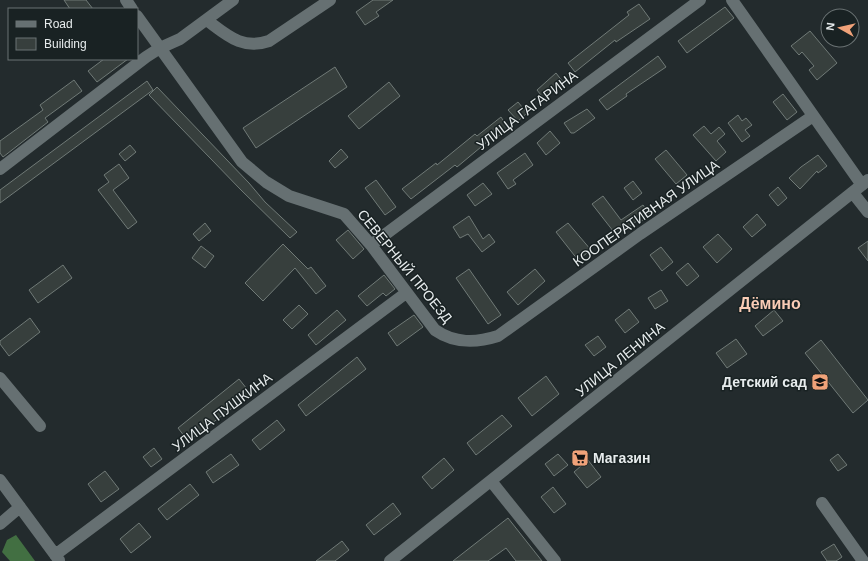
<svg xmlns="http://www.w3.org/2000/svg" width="868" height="561" font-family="Arial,sans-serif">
  <rect width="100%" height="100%" fill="#232b2d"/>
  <path fill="#426f42" d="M16,535L35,561H10L2,552L7,540Z"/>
  <path fill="#373f3d" stroke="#707a77" d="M64,0H86L93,9H70Z
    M373,0H393L376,12L379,16L365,25L356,12Z
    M639,4L650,19L616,42L615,40L575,72L568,63L629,15L627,12Z
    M725,7L734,18L687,53L678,41Z
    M810,31L837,63L817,80L809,70L814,66L802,52L799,55L791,46Z
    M658,56L666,67L626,94L627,96L607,110L599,100Z
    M104,59H128L97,82L88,71Z
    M335,67L347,87L256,148L243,128Z
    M556,73L563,82L544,99L537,90Z
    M74,80L82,91L45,118L48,122L3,157L0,153V141L43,110L40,105Z
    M147,81L153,90L0,203V190Z
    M389,82L400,96L359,129L348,116Z
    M157,87L249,183L265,202L297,232L290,238L241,190L149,95Z
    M783,94L797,112L787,120L773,102Z
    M518,102L527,113L518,121L508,110Z
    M587,109L595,118L574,133H571L564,123Z
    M738,115L742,121L746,118L752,125L745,130L750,136L742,142L728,123Z
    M501,117L508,128L495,139L493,137L457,167L455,165L411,199L402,189L436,163L437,165L475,134L477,136Z
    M704,126L711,134L719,127L725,134L717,141L726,152L716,161L693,135Z
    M550,131L560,143L546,155L537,143Z
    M130,145L136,152L125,161L119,154Z
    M341,149L348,157L335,168L329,161Z
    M666,150L687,175L676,184L655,159Z
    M525,153L533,165L513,180L516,184L508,189L497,173Z
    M818,155L827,166L818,173L817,171L800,189L789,178L801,167Z
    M119,164L129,178L113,190L137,222L128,229L98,190L109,182L104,175Z
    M376,180L396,207L385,215L365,188Z
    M633,181L642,193L633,200L624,188Z
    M483,183L492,194L475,206L467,195Z
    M778,187L787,198L778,206L769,195Z
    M603,196L621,220L643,205L650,215L640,222L638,220L617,236L592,204Z
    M757,214L766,225L752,237L743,227Z
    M469,216L483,239L489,234L495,242L482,252L468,234L460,238L453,227Z
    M205,223L211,231L199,241L193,234Z
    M568,223L591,250L578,260L556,232Z
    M348,230L364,249L353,259L336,240Z
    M718,234L732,249L717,263L703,247Z
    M868,241V261L858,248Z
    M283,244L308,269L311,267L326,286L316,294L295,268L263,301L245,283Z
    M201,246L214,256L205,268L192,258Z
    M661,247L673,262L662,271L650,255Z
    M688,263L699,276L687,286L676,273Z
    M63,265L72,278L38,303L29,290Z
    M469,269L501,315L488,324L456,278Z
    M535,269L545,281L518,305L507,292Z
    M384,275L395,289L386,296L383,293L367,306L358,296Z
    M661,290L668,301L655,309L648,298Z
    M299,305L308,314L292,329L283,320Z
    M629,309L639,322L625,333L615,320Z
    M337,310L346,320L316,345L308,335Z
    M774,310L783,321L763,336L755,326Z
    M414,315L423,327L397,346L388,333Z
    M30,318L40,332L9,356L0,344V341Z
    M598,336L606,347L594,356L585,345Z
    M736,339L747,354L727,368L716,353Z
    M821,340L868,400L853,413L805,353Z
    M357,357L366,369L306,416L298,405Z
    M546,376L559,394L532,416L518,398Z
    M239,379L251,394L188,441L178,428Z
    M502,415L512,426L476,455L467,443Z
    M277,420L285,430L260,450L252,440Z
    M154,448L162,459L151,467L143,457Z
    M231,454L239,465L213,483L206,472Z
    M558,454L568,465L554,476L545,464Z
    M838,454L847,465L838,471L830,460Z
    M444,458L454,470L432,489L422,477Z
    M588,460L601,477L587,488L574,472Z
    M105,471L119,489L101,502L88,484Z
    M190,484L199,495L167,520L158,509Z
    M553,487L566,504L554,513L541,497Z
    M393,503L401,514L374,535L366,525Z
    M508,518L542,561H516L506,548L488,561H453Z
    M139,523L151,537L131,553L120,539Z
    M342,541L349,550L335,561H316Z
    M834,544L842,557L836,561H827L821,552Z"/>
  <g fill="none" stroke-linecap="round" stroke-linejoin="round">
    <path stroke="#667072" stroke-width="12" d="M126,0L132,9
      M732,0L862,185
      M137,16L242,162L266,182L289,196L344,214L371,245L435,330C455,344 476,343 498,336L640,234L813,116
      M208,21C228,36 243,50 269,41L330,0
      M0,169L146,57L160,48L180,39L233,0
      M853,193L868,212
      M371,245L700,0
      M0,378L40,426
      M0,480L59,560
      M491,481L555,561
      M822,503L863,561
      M0,524L20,507
      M55,555L406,293
      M390,561L868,180"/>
  </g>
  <defs>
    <g id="school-square" transform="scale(0.9)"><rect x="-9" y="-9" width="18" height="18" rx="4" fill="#f0a279" stroke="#192223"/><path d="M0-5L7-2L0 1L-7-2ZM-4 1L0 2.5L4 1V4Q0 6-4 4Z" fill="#111"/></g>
    <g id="supermarket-square" transform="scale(0.9)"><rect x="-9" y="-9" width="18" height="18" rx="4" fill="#f0a279" stroke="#192223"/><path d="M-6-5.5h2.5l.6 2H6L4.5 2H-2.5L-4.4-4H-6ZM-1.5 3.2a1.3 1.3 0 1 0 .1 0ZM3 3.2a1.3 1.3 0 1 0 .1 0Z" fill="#111"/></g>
  </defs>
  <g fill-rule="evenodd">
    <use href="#school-square" x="820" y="382"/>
    <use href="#supermarket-square" x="580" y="458"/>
  </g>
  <g text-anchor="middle" stroke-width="3" stroke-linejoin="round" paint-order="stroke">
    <g font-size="14" fill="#e7eced" stroke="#192223">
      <text transform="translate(527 110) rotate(-37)" y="5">УЛИЦА ГАГАРИНА</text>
      <text transform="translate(646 213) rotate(-35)" y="5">КООПЕРАТИВНАЯ УЛИЦА</text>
      <text transform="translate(405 266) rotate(51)" y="5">СЕВЕРНЫЙ ПРОЕЗД</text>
      <text transform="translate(620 359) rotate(-39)" y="5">УЛИЦА ЛЕНИНА</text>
      <text transform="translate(222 412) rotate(-37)" y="5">УЛИЦА ПУШКИНА</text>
    </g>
    <g font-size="14" font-weight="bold" fill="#e7eced" stroke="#192223" text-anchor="end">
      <text x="807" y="387">Детский сад</text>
      <text x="593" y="463" text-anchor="start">Магазин</text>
    </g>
    <g font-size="16" font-weight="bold" fill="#f9ccb5" stroke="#192223">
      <text x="770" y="309">Дёмино</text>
    </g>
  </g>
  <rect x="8" y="8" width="130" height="52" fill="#192223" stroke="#6b7374"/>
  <rect x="16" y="21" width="20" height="6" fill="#667072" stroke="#6b7374"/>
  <text x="44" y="28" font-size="12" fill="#e7eced">Road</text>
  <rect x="16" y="38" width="20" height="12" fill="#373f3d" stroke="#6b7374"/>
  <text x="44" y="48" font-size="12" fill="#e7eced">Building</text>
  <g transform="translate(840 28) rotate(278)"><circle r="19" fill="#192223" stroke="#6b7374"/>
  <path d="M0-3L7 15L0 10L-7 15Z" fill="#f0a279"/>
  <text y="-6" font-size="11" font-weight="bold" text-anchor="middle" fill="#e7eced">N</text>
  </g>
</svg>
